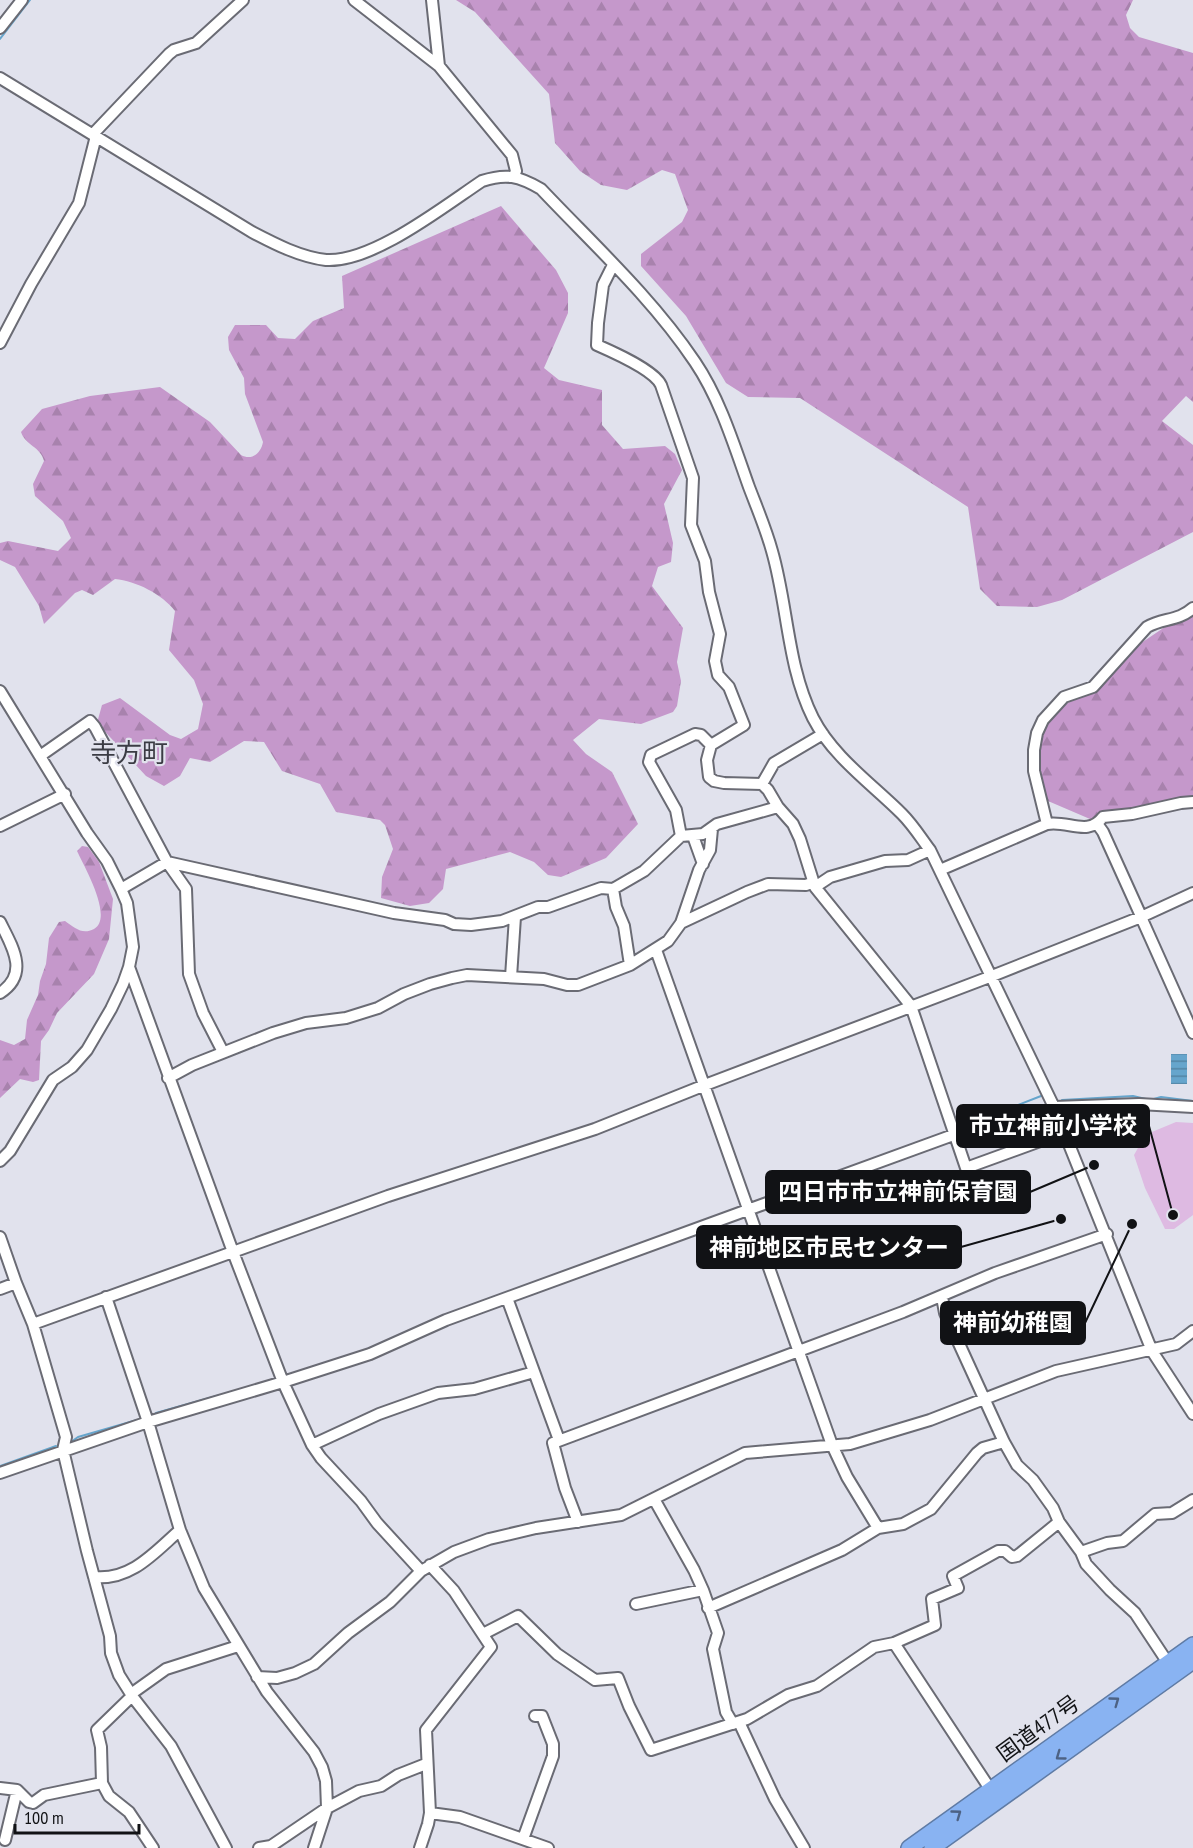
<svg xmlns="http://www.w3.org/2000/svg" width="1193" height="1848" font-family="'PT Sans Narrow','Noto Sans JP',sans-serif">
  <defs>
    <pattern id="forest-firs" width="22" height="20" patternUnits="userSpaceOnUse" patternTransform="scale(1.5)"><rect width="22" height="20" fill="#c598cb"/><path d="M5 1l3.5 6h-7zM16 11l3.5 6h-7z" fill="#a882ad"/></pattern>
    <pattern id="water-rules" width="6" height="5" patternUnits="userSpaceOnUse" patternTransform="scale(1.5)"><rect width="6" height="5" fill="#66a5cc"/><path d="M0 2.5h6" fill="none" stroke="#5385a4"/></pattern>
  </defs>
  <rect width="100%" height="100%" fill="#e1e2ed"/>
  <path fill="url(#forest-firs)" d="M456,0H1133L1126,15L1130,28L1139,37L1193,53V402L1186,396L1162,421L1193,445V532L1062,600L1037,607L997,606L980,589L968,507L800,398L748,397L726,383L686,316L641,266V254L682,222L688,210L675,174L662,170L627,190L601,185L580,171L555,143L549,94L475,12Z
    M501,206L556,270L568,293V313L544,368L559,380L602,390V425L623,449L665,446L675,454L682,470L664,504L673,543L671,562L658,567L652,586L683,628L677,662L681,681L677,706L673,712L641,724L599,719L573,740L586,754L612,772L638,824L606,858L561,877L548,875L534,862L510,852L446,869L443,889L429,903L410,906L381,898L382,877L393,849L385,825L380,820L336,812L320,784L282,771L264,742L244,741L210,762L190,758L180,776L164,786L146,776L97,723L102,705L120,698L170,735L181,739L198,729L203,704L194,680L169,650L175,611C162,594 136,581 115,579L93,595L82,590L75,593L44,624L39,606L15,567L0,560V543L8,541L58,551L71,538L63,521L35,496L33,484L44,461C41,447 25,445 21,432L42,409L90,396L160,387L210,422L241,455C252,461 261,453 263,442L245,394L244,378L229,350L228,337L235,325H266L278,338L295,339L313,321L344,308L342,276Z
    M1193,608V802L1131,815L1090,819L1048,801L1034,752L1041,727L1116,660Z
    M82,846L88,847L99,862L113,899L109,939L94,974L57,1013L49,1030L41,1041L39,1080L33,1082L20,1079L0,1098V1040L14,1045L25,1039L27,1020L38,995L40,981L46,964L49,938L59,922L65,921C75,928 82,935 94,929C114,918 84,866 77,851Z"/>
  <path fill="#debae2" d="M1176,1122L1193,1123V1215L1174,1229H1165L1145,1188L1134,1155L1138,1148L1135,1139Z"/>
  <path fill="url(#water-rules)" d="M1171,1054H1187V1084H1171Z"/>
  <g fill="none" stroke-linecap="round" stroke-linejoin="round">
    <path stroke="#66a5cc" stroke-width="2" d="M0,39L30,0
      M1062,1100L1133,1096L1150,1100L1161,1097L1193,1101
      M956,1129L1041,1096
      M156,1413L220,1395
      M71,1442L78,1437L137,1420
      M0,1466L56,1446"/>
    <g stroke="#6a6b74" stroke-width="14">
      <path id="minor" d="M354,0L439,66L512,155L516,171L514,176
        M432,0L439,66
        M0,28L22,0
        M0,78L252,232C275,244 300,257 326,260C372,263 443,207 482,181C506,173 519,176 541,189C594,245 652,298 695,362C720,399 734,445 749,487C757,508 766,529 772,551C788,606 787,666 813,718C833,757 872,784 902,814C913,825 921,838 930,850L1054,1107L1152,1351L1193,1414
        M93,134L169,54L174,50L196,43L243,0
        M613,265L603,285L598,323L597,345C613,352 654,370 661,385L693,478L691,525L705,561L709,592L720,634L715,661L718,675L729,687L744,725L711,745L707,760L709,777L714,781L724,783L762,784L768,790L778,807L793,824L800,839L815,887L911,1006L966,1168L1065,1132
        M0,343L31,284L79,203L96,136
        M0,691L87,833L107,861L121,889L127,903L133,947L129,967L123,984L111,1009L87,1050L72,1067L53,1080L10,1151L0,1161
        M40,756L90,721L95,727L167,862L186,889L189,974L203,1013L223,1052
        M762,784L774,763L823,734
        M1047,824L1034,771V750L1037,733L1043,720L1064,697L1093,687L1147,627C1162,618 1179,621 1193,608
        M1098,825L1103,832L1141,916
        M0,826L65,794
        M681,836L676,810L649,762L651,755L695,734L701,735L711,745
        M693,836L703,864
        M940,870L1047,824C1068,820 1088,837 1103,817L1132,814L1181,803L1193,802
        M815,887L830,877L885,861L908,860L930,850
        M121,889L167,862L394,913L445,920L454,924L471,925L502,921L538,907H548L601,888L613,889L644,871L681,836L703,834L717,824L778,807
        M613,889L616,907L624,926L630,965
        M1141,917L1193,1033
        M0,922C12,946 30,974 0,993
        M681,923L699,870L710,850L712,829
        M656,950L832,1445L847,1477L878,1528
        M129,967L233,1252L283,1382L312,1445L321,1458L361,1501L377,1523L421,1571
        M511,977L515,917
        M168,1078L192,1065L273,1033L306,1023L346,1018L378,1008L404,994L430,984L452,978L467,975L544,979L567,985H578L630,965L668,941L681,923L747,892L768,884L806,885L814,882
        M1054,1107L1139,1104L1193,1107
        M0,1237L16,1283L33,1324L66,1437L63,1450L87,1551L110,1636L111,1653L119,1675L131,1694
        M0,1289L16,1283
        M106,1297L148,1422L180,1530L204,1588L267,1692L314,1752L322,1767L326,1781L327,1808L314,1848
        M942,1297L945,1313L1004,1442L1017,1465L1033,1480L1053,1508L1059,1522L1081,1552L1086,1564L1110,1590L1135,1613L1168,1663
        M507,1298L559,1440
        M33,1324L388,1196L595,1129L705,1085L992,976L1141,917L1193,893
        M312,1445L379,1414L438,1393L474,1389L534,1372
        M0,1473L148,1422L283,1382L370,1354L446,1320L956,1134
        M654,1499L694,1570L703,1590L718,1633L713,1649L726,1712L733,1724
        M578,1522L565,1488L553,1443L903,1312L995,1273L1107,1234
        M1081,1552L1107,1543L1123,1541L1155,1514L1172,1513L1193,1500
        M94,1577C131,1581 155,1552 180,1530
        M636,1604L703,1590
        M708,1608L842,1550L878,1528L903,1524L931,1509L977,1453L983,1448L1004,1442
        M483,1634L518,1616L557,1654L595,1680L618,1678L629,1706L651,1750L747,1719L788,1695L817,1686L874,1647L894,1643L935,1625L932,1599L958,1588L953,1576L998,1551H1005L1012,1557L1017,1556L1059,1522
        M894,1643L994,1795
        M257,1677L277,1678L295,1673L314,1664L348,1633L390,1602L421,1571L454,1552L489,1539L536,1528L621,1515L745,1453L850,1444L930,1420L1056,1371L1176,1344L1193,1331
        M132,1696L171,1746L226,1848
        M739,1722L775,1799L804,1848
        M0,1788L17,1790L29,1802L33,1803L44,1795L102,1783
        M430,1813L460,1817L548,1848
        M523,1839L553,1756V1744L542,1716H535
        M5,1840L17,1790
        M153,1848L129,1812L109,1796L102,1783L101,1747L97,1730L132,1696L131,1694L166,1669L238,1646
        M259,1848L271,1846L327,1808L359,1791L381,1786L398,1775L426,1764
        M420,1848L428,1824L430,1813L426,1730L491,1647L454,1591L430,1565"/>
    </g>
    <g stroke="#5f7ba5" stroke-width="18">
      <path id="highway" d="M909,1848L1193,1645
        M932,1848L1193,1661"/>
    </g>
    <use href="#minor" stroke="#fff" stroke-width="10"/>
    <use href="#highway" stroke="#89b3f2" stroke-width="15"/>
  </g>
  <defs><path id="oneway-chevron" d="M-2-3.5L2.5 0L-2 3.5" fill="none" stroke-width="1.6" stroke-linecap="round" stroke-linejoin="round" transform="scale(1.5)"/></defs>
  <g stroke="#4d6284">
    <use href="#oneway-chevron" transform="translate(1115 1701) rotate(-36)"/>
    <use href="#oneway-chevron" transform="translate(1060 1756) rotate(144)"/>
    <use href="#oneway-chevron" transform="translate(957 1814) rotate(-36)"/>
  </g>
  <g text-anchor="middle" stroke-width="4.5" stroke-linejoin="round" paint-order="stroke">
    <g font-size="22" fill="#111215" stroke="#e1e2ed">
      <text transform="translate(1038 1728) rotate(-36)" y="8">国道477号</text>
    </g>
    <g font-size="26" fill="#3b3c44" stroke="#e1e2ed">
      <text x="129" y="762">寺方町</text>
    </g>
  </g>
  <path fill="none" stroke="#111215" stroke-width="2" d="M1173 1215L1149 1126M1094 1165L1030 1192M1061 1219L961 1247M1132 1224L1085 1323"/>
  <g fill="#111215" stroke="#e1e2ed" stroke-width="2">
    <circle cx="1173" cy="1215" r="6"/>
    <circle cx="1094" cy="1165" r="6"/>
    <circle cx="1061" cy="1219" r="6"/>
    <circle cx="1132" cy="1224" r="6"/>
  </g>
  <g fill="#111215" stroke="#111215" stroke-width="2">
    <rect x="957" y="1105" width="192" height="42" rx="6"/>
    <rect x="766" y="1171" width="264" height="42" rx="6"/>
    <rect x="697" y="1226" width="264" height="42" rx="6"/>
    <rect x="941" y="1302" width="144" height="42" rx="6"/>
  </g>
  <g font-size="24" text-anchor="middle" font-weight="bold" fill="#fff">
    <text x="1053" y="1134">市立神前小学校</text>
    <text x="898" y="1200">四日市市立神前保育園</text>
    <text x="829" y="1256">神前地区市民センター</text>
    <text x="1013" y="1331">神前幼稚園</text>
  </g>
  <path d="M15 1824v9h124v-9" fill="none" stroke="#111215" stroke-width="3"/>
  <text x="24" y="1824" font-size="18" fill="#111215" stroke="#e1e2ed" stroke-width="4.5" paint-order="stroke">100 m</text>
</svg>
